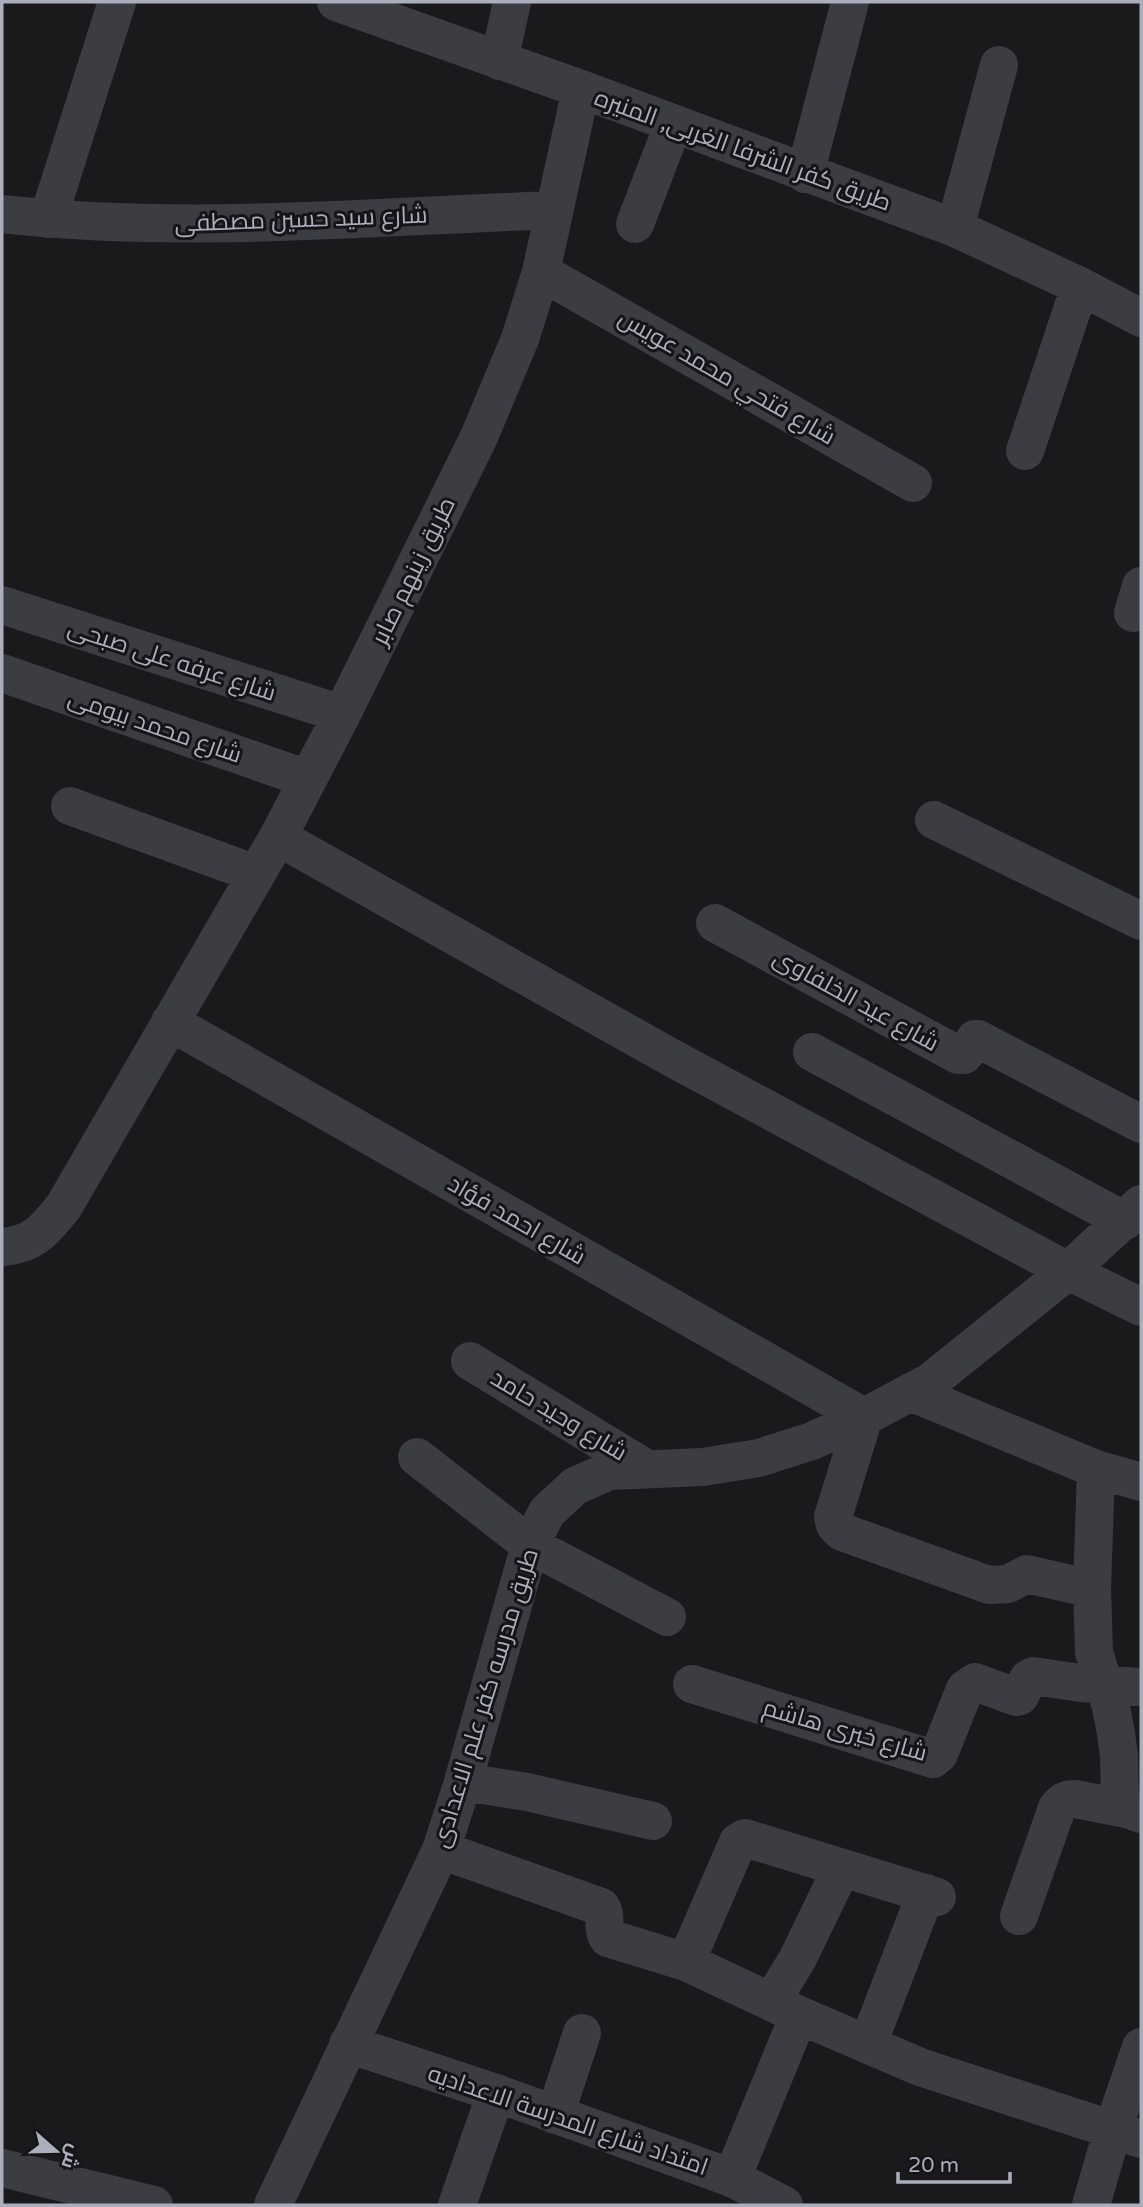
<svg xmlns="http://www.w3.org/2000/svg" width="1143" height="2207" font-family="'Varela Round',Cairo,sans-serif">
  <rect width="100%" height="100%" fill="#1a191c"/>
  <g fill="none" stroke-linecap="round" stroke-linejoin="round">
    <path stroke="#3c3c43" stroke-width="38" d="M336,2L581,89L955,228L1080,286L1141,318
      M499,61L512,2
      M805,174L850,2
      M2,214C185,234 371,217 554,210
      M48,219L117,2
      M635,224L673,125
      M955,228L999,65
      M541,272L913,483
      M1025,451L1080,286
      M2,605L342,714
      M1133,613L1141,586
      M2,673L308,779
      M70,806L256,874
      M934,820L1141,921
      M278,837L672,1058L1068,1271L1141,1307
      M715,923L958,1055H964L975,1039H978L1141,1124
      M170,1022L864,1417L833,1517L835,1525L842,1532L989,1585L1008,1584L1027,1574L1092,1589
      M812,1052L1125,1221
      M2,1247C33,1245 46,1229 64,1206L278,837L342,714L478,439L520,339L541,272L581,89
      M470,1361L647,1469
      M910,1392L1096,1469L1141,1482
      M417,1457L530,1545L667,1617
      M1096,1469L1092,1589L1094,1652L1111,1707L1116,1733L1119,1756L1120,1798L1127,1809L1141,1814
      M692,1684L933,1759L939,1754L965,1689L975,1682L1016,1697L1020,1696L1028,1679L1033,1676L1081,1683L1141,1687
      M463,1782L527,1792L653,1821
      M441,1850L601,1907C608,1917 601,1928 608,1938L686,1962L799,2015L920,2067L1141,2139
      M1019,1916L1057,1808C1062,1801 1066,1799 1075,1799L1127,1809
      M686,1962L738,1842L745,1838L937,1897
      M772,2001L798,1958L841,1869
      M348,2044L496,2093L732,2178L784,2205
      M868,2044L926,1893
      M555,2115L582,2033
      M2,2168L154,2205
      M732,2178L799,2015
      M273,2205L441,1850L463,1782L530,1545L547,1512L575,1486L609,1471L703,1467L759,1458L812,1441L864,1417L930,1382L1068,1271L1141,1204
      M457,2205L496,2093
      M1091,2205L1113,2129L1141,2047"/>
  </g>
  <g text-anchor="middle" stroke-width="6" stroke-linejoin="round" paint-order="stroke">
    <g font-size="24" fill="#abaebc" stroke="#151417">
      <text transform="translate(743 150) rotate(20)" y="8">طريق كفر الشرفا الغربى, المنيره</text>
      <text transform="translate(301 219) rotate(-2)" y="8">شارع سيد حسين مصطفى</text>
      <text transform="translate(727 377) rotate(30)" y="8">شارع فتحي محمد عويس</text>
      <text transform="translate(413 571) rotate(-64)" y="8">طريق زينهم صابر</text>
      <text transform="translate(172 660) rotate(18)" y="8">شارع عرفه على صبحى</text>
      <text transform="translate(155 726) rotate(19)" y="8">شارع محمد بيومى</text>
      <text transform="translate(856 1000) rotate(29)" y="8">شارع عيد الخلفاوى</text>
      <text transform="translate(517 1220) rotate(30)" y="8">شارع احمد فؤاد</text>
      <text transform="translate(559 1415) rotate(31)" y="8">شارع وحيد حامد</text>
      <text transform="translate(485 1698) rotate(-73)" y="8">طريق مدرسه كفر علم الاعدادى</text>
      <text transform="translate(845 1730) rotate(16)" y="8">شارع خيرى هاشم</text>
      <text transform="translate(568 2120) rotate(19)" y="8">امتداد شارع المدرسة الاعداديه</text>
    </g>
  </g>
  <rect width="1143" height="2207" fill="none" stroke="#abaebc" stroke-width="7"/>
  <g transform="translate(56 2151) rotate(110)" stroke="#151417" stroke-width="5" paint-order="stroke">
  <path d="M0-5L12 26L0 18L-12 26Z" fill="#abaebc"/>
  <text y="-10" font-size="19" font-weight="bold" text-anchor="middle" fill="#abaebc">ش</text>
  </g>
  <path d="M898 2172v10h112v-10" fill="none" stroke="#abaebc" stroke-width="3.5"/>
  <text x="908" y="2172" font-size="21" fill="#abaebc" stroke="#151417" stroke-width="5" paint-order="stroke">20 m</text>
</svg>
